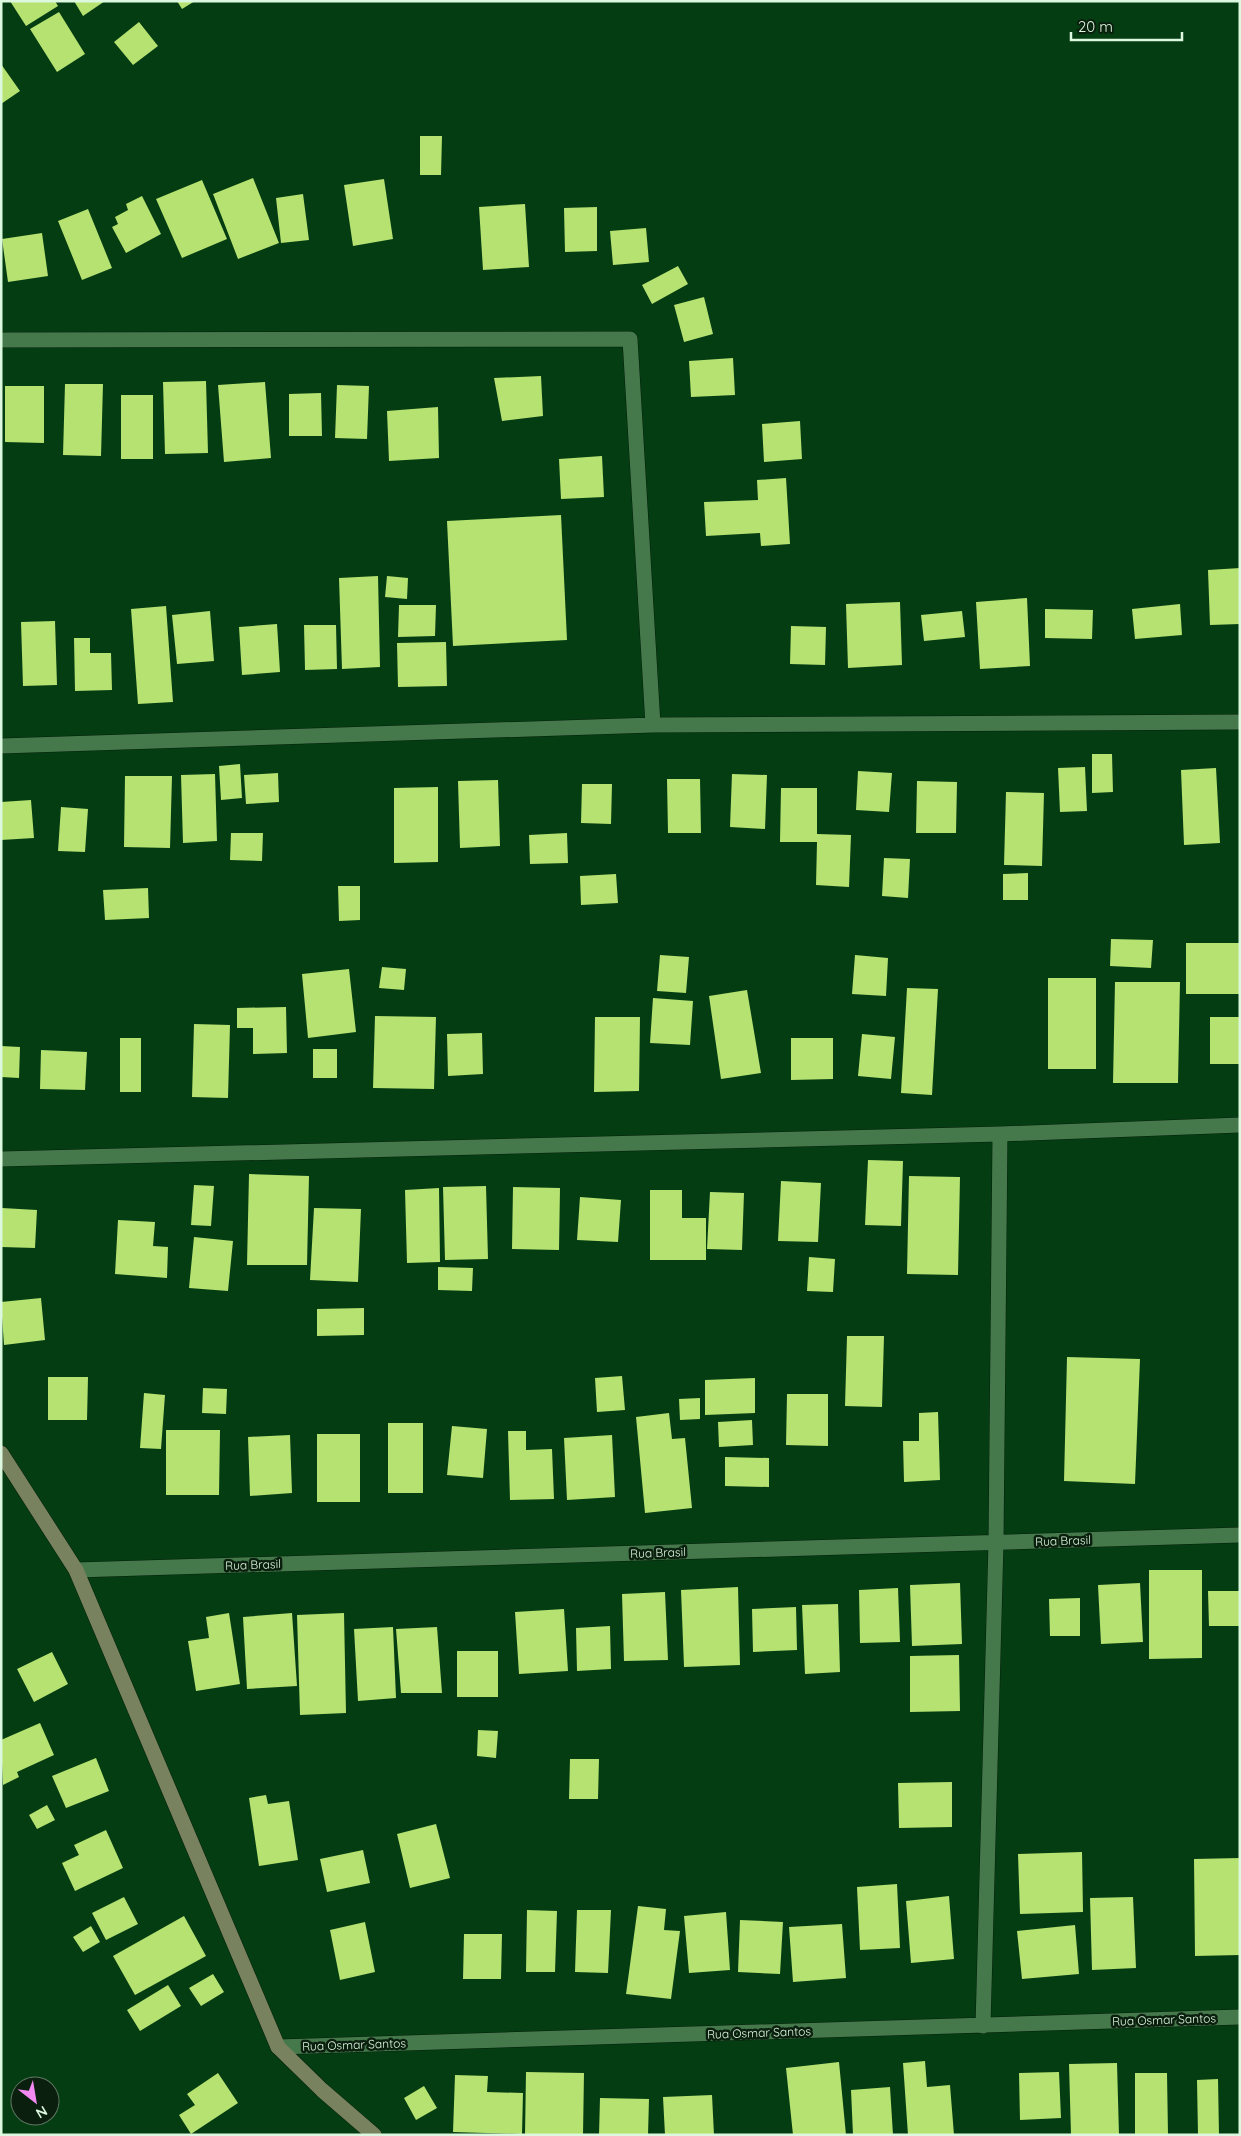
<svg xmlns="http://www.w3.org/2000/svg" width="1241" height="2136" font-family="Quicksand,sans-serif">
  <rect width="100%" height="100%" fill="#053d13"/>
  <path fill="#b5e271" d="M10,1H55L58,6L26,26Z
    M74,1H105L83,16Z
    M177,1H195L182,9Z
    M59,12L85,54L57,72L30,29Z
    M139,22L158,46L133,65L114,42Z
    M1,64L20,91L1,104Z
    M420,136H442L441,175H420Z
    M253,178L279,243L238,259L213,194Z
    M384,179L393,239L353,246L344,185Z
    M202,180L227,239L182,258L156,199Z
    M303,194L309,240L281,243L276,198Z
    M142,196L161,234L126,253L112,227L118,224L115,217L128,210L126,204Z
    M525,204L529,267L483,270L479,207Z
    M597,207V251L565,252L564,208Z
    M88,209L112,268L82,280L58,221Z
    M646,228L649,262L613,265L610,231Z
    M42,233L48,276L8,282L2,239Z
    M678,266L688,284L652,304L642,285Z
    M704,297L713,334L684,342L674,305Z
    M733,358L735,395L691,397L689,361Z
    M541,376L543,416L502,421L494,378Z
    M206,381L208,453L165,454L163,382Z
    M265,382L271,458L224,462L218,385Z
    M65,384H103L101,456L63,455Z
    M337,385L369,386L367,439L335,438Z
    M5,386H44V443L5,442Z
    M321,393L322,436H289V394Z
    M121,395H153V459H121Z
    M438,407L439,458L389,461L387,411Z
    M800,421L802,459L764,462L762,424Z
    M602,456L604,497L561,499L559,459Z
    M786,478L790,544L761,546L760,533L706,536L704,502L758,500L757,480Z
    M561,515L567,640L453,646L447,521Z
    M1240,568V624L1210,625L1208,570Z
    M378,576L380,667L342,669L339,578Z
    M387,576L408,578L407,599L385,597Z
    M1027,598L1030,666L980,669L976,602Z
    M900,602L902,665L848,668L846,604Z
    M1180,604L1182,635L1135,639L1132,609Z
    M399,605H436L435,636L398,637Z
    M166,606L173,702L138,704L131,609Z
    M1045,609L1093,610L1092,639L1045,638Z
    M210,611L214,661L177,664L172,615Z
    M962,611L965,637L924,641L921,615Z
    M55,621L57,685L23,686L21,622Z
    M277,624L280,672L242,675L239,627Z
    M304,625H336L337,669L305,670Z
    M791,626L826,627L825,665L790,664Z
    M74,638H90V653H111L112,690L75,691Z
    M446,642L447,686L398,687L397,643Z
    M1092,754H1112L1113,792L1092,793Z
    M240,764L242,798L221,800L219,766Z
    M1085,767L1087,811L1060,812L1058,768Z
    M1216,768L1220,843L1184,845L1181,770Z
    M858,771L892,773L889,812L856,810Z
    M278,773L279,802L246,804L244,775Z
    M215,774L217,841L183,843L181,775Z
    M732,774L767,775L765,829L730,827Z
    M125,776H172L170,848L124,847Z
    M667,779H700L701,833H668Z
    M498,780L500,846L460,848L458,781Z
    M917,781L957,782L956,833H916Z
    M582,784H612L611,824L581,823Z
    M438,787V862L394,863V788Z
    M781,788H817V834L851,835L849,887L816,885L817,842H780Z
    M1006,792L1044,793L1042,866L1004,865Z
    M31,800L34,838L1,840V802Z
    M61,807L88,809L85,852L58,851Z
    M231,833H263L262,861L230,860Z
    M567,833L568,863L530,864L529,835Z
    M884,858L910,859L908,898L882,896Z
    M1028,873V900H1003V874Z
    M616,874L618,903L581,905L580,876Z
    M338,886H360V920L339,921Z
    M148,888L149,918L105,920L103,890Z
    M1111,939L1153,940L1151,968L1110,966Z
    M1186,943H1240V994H1186Z
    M660,955L689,957L686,993L657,991Z
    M855,955L888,958L886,996L852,994Z
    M382,967L406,969L404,990L379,988Z
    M349,969L356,1032L308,1038L302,974Z
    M1048,978H1096V1069H1048Z
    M1115,982H1180L1178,1083H1113Z
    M907,988L938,989L932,1095L901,1093Z
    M747,990L761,1073L721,1079L709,996Z
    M653,998L693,1001L690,1045L650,1043Z
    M286,1007L287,1053L253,1054V1028H237V1008Z
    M375,1016L436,1017L434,1089L373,1088Z
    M595,1017H640L639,1091L594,1092Z
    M1210,1017H1240V1064H1210Z
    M194,1024L230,1025L228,1098L192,1097Z
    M482,1033L483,1074L448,1076L447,1034Z
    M862,1034L895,1037L891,1079L858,1076Z
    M120,1038H141V1092H120Z
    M791,1038H833V1079L791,1080Z
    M1,1046L20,1047L19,1078L1,1077Z
    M313,1049H337V1078H313Z
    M41,1050L87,1052L85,1090L40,1089Z
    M868,1160L903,1161L901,1226L865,1225Z
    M249,1174L309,1176L307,1265H247Z
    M909,1176L960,1177L958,1275L907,1274Z
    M781,1181L821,1183L818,1242L778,1241Z
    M194,1185L214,1186L211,1226L191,1225Z
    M486,1186L488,1259L445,1260L443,1187Z
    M513,1187L560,1188L559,1250L512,1249Z
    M439,1188L440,1262L407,1263L405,1190Z
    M650,1190H682V1218H706V1260H650Z
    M710,1192L744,1193L742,1250L707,1249Z
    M580,1197L621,1200L618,1242L577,1240Z
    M2,1208L37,1210L35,1248L1,1247Z
    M314,1208L361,1209L358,1282L310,1280Z
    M118,1220L155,1222L153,1246L168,1247L167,1278L115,1274Z
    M194,1237L233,1241L228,1291L189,1288Z
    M809,1257L835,1259L833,1292L807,1291Z
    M438,1267L473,1268L472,1291L438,1290Z
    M41,1298L45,1340L4,1345L1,1302Z
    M364,1308V1335L317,1336V1309Z
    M847,1336H884L882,1407L845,1406Z
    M1067,1357L1140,1359L1135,1484L1064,1481Z
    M622,1376L625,1410L597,1412L595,1378Z
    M48,1377H88L87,1420H48Z
    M755,1378V1413L705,1415V1380Z
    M203,1388L227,1389L226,1414L202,1413Z
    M144,1393L165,1395L161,1449L140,1448Z
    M787,1394H828V1446L786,1445Z
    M700,1398V1419L680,1420L679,1399Z
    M938,1412L940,1480L904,1482L903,1441H919V1413Z
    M669,1413L672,1439L685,1438L692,1508L645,1513L636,1417Z
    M752,1420L753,1445L719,1447L718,1422Z
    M388,1423H423V1493H388Z
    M452,1426L487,1429L483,1478L447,1475Z
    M166,1430H220L219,1495H166Z
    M508,1431H526V1450L552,1449L554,1499L510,1500Z
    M317,1434H360V1502H317Z
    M290,1435L292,1493L250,1496L248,1437Z
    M612,1435L615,1497L567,1500L564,1438Z
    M725,1457L769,1458V1487L725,1486Z
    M1149,1570H1202V1658L1149,1659Z
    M960,1583L962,1644L912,1646L910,1585Z
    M1140,1583L1143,1642L1101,1644L1098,1585Z
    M738,1587L740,1665L684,1667L681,1590Z
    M898,1588L900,1642L860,1643L859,1590Z
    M1208,1591H1240V1626H1209Z
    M665,1592L668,1660L624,1661L622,1594Z
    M1080,1598V1636H1050L1049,1599Z
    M838,1604L840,1672L805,1674L802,1605Z
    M796,1607L797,1650L753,1652L752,1609Z
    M564,1609L568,1671L519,1674L515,1612Z
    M229,1613L240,1684L196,1691L188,1641L209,1638L206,1617Z
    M292,1613L297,1686L247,1689L243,1617Z
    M344,1613L346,1713L300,1715L297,1615Z
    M610,1626L611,1669L577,1671L576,1628Z
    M393,1627L396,1698L358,1701L354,1629Z
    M437,1627L442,1693H401L396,1629Z
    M457,1651H498V1697H457Z
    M52,1652L68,1684L34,1702L17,1669Z
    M959,1655L960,1711L910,1712V1656Z
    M40,1723L54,1755L17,1772L19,1777L3,1785L1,1740Z
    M478,1730L498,1731L496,1758L477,1756Z
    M96,1758L109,1791L66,1808L52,1776Z
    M570,1759H599L598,1799H569Z
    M952,1782V1827L899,1828L898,1783Z
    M266,1795L268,1804L289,1801L298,1860L259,1866L249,1798Z
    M47,1805L55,1820L37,1829L29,1815Z
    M436,1824L450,1878L410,1888L397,1834Z
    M106,1830L123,1868L75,1891L62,1863L79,1855L74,1845Z
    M363,1850L370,1883L327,1892L320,1859Z
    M1082,1852L1083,1912L1020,1914L1018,1854Z
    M1240,1858V1955L1195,1956L1194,1859Z
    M897,1884L900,1948L860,1950L857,1887Z
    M949,1896L954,1959L911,1963L906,1901Z
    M124,1897L138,1924L106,1940L92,1913Z
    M1133,1897L1136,1968L1092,1970L1090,1898Z
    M638,1906L666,1909L664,1930L680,1931L671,1999L626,1994Z
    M527,1910L557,1911L555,1972H526Z
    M577,1910H611L608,1973L575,1972Z
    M726,1912L730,1970L689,1973L684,1916Z
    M184,1916L206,1956L135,1995L113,1956Z
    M740,1920L783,1922L780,1974L738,1972Z
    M365,1922L375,1972L340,1980L330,1930Z
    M842,1924L846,1978L793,1982L789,1927Z
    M1075,1925L1079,1974L1022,1979L1017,1931Z
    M91,1926L100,1942L83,1952L73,1937Z
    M464,1934H502L501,1979H463Z
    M213,1974L224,1992L201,2006L189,1988Z
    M168,1985L181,2006L140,2031L127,2010Z
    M925,2061L927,2087L950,2085L954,2135H908L903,2063Z
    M839,2062L846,2135H793L786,2068Z
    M1117,2063L1119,2135H1071L1069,2064Z
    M526,2072L584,2073L583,2135H525Z
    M1059,2072L1061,2118L1020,2120L1019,2073Z
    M218,2073L238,2103L191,2134L179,2115L195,2105L187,2094Z
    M1135,2073H1167L1168,2135H1135Z
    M455,2075L488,2076L487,2092L523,2093L522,2134L453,2132Z
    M1218,2079L1219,2135H1198L1197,2080Z
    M424,2086L437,2108L416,2120L404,2098Z
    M890,2087L893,2135H853L851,2090Z
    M712,2095L714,2135H665L663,2097Z
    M600,2098L649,2099L648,2135H599Z"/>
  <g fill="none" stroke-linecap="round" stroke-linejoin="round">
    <g stroke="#05200a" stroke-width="16">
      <path id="street" d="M1,340L630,339L653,725
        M1,746L653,725L1240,722
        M1,1159L1000,1134L1240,1125
        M76,1570L1240,1535
        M983,2026L996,1543L1000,1134
        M278,2047L1240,2017"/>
    </g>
    <g stroke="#05200a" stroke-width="16">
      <path id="secondary" d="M1,1453L76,1570L278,2047L322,2090L374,2135"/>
    </g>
    <use href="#street" stroke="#45794c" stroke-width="15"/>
    <use href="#secondary" stroke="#79825f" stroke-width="15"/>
  </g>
  <g text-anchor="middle" stroke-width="5" stroke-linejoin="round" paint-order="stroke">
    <g font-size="12" fill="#dcf8de" stroke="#0a1f0d">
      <text transform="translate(1063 1541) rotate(-2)" y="4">Rua Brasil</text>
      <text transform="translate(658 1553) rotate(-2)" y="4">Rua Brasil</text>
      <text transform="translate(253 1565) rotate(-2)" y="4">Rua Brasil</text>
      <text transform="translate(1164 2020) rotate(-2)" y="4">Rua Osmar Santos</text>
      <text transform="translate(759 2033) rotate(-2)" y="4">Rua Osmar Santos</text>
      <text transform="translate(354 2045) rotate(-2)" y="4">Rua Osmar Santos</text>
    </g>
  </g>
  <rect width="1241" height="2136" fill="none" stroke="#dcf8de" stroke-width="5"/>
  <g transform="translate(35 2101) rotate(149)"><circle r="24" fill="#0a1f0d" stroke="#5e7661"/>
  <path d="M0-4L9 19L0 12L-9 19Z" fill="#f28af2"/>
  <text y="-8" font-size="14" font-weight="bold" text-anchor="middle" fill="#dcf8de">N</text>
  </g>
  <path d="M1071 32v8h111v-8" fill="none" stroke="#dcf8de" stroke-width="2.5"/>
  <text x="1078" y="32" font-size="15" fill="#dcf8de" stroke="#0a1f0d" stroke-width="4" paint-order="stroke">20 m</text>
</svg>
